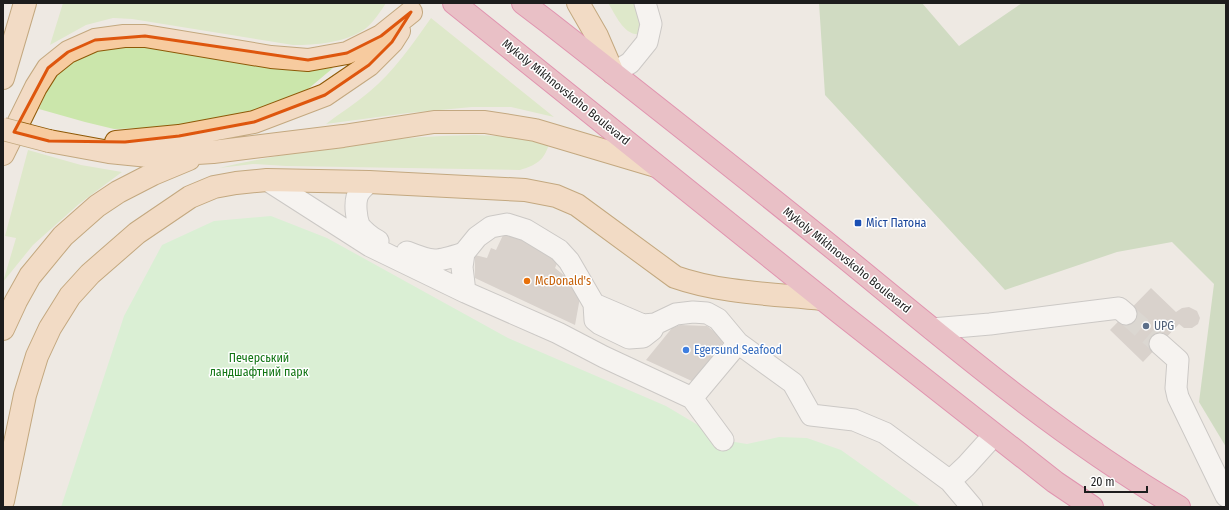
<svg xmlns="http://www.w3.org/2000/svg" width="1229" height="510" font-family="'Fira Sans Condensed',sans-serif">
  <rect width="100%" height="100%" fill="#eee9e3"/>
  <path fill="#cbe6ab" d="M63,3H386C380,12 374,22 365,29C344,43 317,45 293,45L132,19L113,18L86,25L50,45Z
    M608,3H639L641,34C624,37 616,15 608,3Z
    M431,18L554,117L511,107H472L408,113L326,124C340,113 355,104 369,92C394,71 412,45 431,18Z
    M123,43L311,69L333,68L308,89L270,108L203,124L146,128L114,129L85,122L39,109L48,88L58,71L85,52Z
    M475,135L522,137L549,144C544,161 536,165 520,170L286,166L253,164L219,168C303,149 389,136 475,135Z
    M28,150L81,165L122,172L79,204L33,245L3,282L16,238L5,236Z"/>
  <path fill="#abcb9a" d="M819,3H922L959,46L1022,3H1226V447L1199,402L1214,284L1172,242L1117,252L1005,290L825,95Z"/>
  <path fill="#c1f6c2" d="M271,216L327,238L508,338L666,406L723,440L747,444L779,437L807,438L841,450L921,507H61L124,316L162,245L214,221Z"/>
  <path fill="#beb5b0" d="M504,233L551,252L560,257L555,268L576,285L581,292L575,325L475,278V255L487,258L491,248L496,250Z
    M1151,288L1176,312L1182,308L1189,307L1197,311L1200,318L1198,324L1192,328H1184L1179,324L1143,362L1110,330Z
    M680,325L707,326L725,340L694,382L646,360L672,328Z"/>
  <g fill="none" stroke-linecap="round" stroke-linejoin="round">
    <path stroke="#c4c0bb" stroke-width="21" stroke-dasharray="21 10" stroke-linecap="butt" d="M1126,314L1160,344"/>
    <g stroke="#a1a1a1" stroke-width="23">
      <path id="minor" d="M613,73L630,63L647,42L651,24L645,3
        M267,180L370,246L465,292L558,333L604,357L692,398L723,440
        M369,182C365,186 359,190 357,197C355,204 356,217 359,225C362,230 372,238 378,241
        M407,252C434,263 436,262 464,253
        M465,292L462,267L464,253L477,237L491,227L507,224L526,230L559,250L569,261L594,304L643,325L655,324L676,314L693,312L707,313L718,319L738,343L793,383L811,415L854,420L885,433L950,481L972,507
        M594,304L595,320L600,324L629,338L643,337L652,330L655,324
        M932,329L990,324L1119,308L1126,314
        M1160,344L1178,360L1176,388L1178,397L1226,496
        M692,398L738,343
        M950,481L966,466L994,435"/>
    </g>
    <g stroke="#8e5907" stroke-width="24">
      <path id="major" d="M578,3L597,36L613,73
        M3,78L25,3
        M49,141L109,152L149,156L213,152L343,136L434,122H485L535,130L656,166
        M116,142L179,136L254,122L325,95L369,65L392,42L399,31
        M3,154L36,87L48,68L68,52L95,40L124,36H145L271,57L308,60L347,53L381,36L411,12
        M3,329L16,301L30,276L63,236L97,206L118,192L153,174L189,159
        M3,501L25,395L37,356L50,328L70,296L90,274L137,233L190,197L214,187L236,183L267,180L369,182L525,190L556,196L577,205L675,277C720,293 774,294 822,299"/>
    </g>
    <g stroke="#cf2c6f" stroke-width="24">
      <path id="highway" d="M454,3L840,313L1055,482L1092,507
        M523,3L548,22C649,101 749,180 849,261C954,347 1061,438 1179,507"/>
    </g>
    <use href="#minor" stroke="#fff" stroke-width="21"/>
    <use href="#major" stroke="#f7cb9f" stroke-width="22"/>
    <use href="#highway" stroke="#e28ea3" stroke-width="22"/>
    <g stroke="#8e5907" stroke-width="24" stroke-linecap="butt">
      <path id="major-bridge" d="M3,129L49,141"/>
    </g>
    <use href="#major-bridge" stroke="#f7cb9f" stroke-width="22"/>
  </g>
  <path d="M0 0H1229V510H0ZM411,12L392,42L369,65L325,95L254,122L179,136L125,142L49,141L14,132L48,68L68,52L95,40L145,36L308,60L347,53L381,36Z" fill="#eee9e3" fill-opacity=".55" fill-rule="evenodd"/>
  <path fill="none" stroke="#de560d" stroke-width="3" stroke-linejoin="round" d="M411,12L392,42L369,65L325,95L254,122L179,136L125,142L49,141L14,132L48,68L68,52L95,40L145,36L308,60L347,53L381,36Z"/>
  <rect fill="#1a4fb4" stroke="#fff" stroke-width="1.5" x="854" y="219" width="8" height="8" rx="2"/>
  <circle fill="#e8710a" stroke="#fff" stroke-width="1.5" cx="527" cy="281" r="4"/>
  <circle fill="#5c6f8a" stroke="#fff" stroke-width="1.5" cx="1146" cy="326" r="4"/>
  <circle fill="#3f7fe0" stroke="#fff" stroke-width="1.5" cx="686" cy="350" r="4"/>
  <g text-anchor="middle" stroke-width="3" stroke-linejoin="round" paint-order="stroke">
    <g font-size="12" fill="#1d1d1d" stroke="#fff">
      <text transform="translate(566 92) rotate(39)" y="4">Mykoly Mikhnovskoho Boulevard</text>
      <text transform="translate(847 260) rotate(39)" y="4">Mykoly Mikhnovskoho Boulevard</text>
    </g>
    <g font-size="12" fill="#164399" stroke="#fff" text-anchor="start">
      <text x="866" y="227">Міст Патона</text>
    </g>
    <g font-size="12" fill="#c56008" stroke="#fff" text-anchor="start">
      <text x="535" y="285">McDonald's</text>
    </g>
    <g font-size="12" fill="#4e5e75" stroke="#fff" text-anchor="start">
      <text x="1154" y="330">UPG</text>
    </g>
    <g font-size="12" fill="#366cbe" stroke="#fff" text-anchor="start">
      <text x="694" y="354">Egersund Seafood</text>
    </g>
    <g font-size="12" fill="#117513" stroke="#fff">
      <text x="259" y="362">Печерський<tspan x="259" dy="14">ландшафтний парк</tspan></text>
    </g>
  </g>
  <rect width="1229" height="510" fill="none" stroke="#1d1d1d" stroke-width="8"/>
  <path d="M1085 486v6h62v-6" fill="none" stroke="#1d1d1d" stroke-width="2"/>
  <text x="1091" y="486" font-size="12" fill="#1d1d1d" stroke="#ffffff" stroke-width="3" paint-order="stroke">20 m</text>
</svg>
